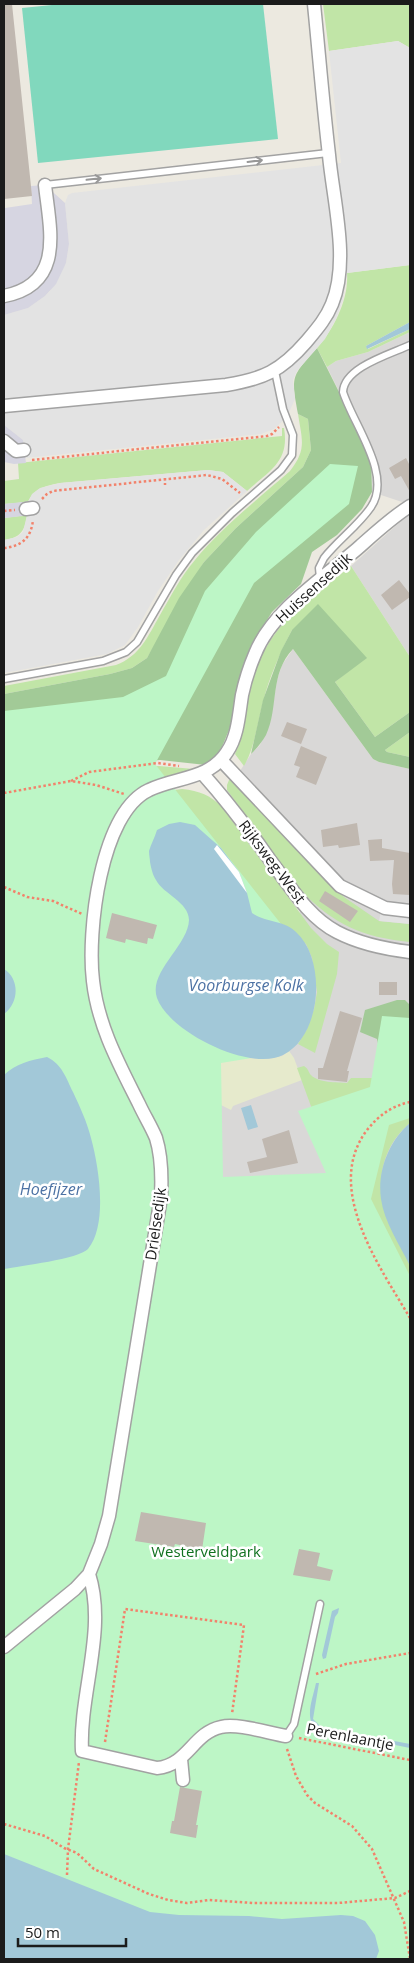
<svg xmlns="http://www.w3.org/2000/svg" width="414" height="1963" font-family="'Open Sans',sans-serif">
  <rect width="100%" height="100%" fill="#ece9e0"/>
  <path fill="#d9d8d7" d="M410,332V500L405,503L372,492L371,456L327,367L336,361L368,352Z
    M410,513V657L351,566Z
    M293,649L373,759L379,762L410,769V1192L217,1184L209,1054L274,1022L300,911L216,808L251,754L260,745L270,722L277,680L282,665Z"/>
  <path fill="#e6eacc" d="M123,971L251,1058L268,1059L282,1056L289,1051L294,1058L302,1080L233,1106L231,1110L217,1103Z"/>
  <path fill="#c1e5a7" d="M323,4H410V48L398,41L329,51Z
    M410,265V322L366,346L368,349L410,329V332L368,352L336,361L327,367L317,348C334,329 349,299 347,273Z
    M298,414L308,419L311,450L303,467L236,528L204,562L147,658L132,668L110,674L4,694V686L116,665C140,656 148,636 160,615C171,596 181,576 195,560C222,527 258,499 290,471C307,449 302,440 298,414Z
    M282,428H284C290,462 269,471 247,491L223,472L208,470L60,483C46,486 35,487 28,502L4,504V481L19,479L18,463L282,436Z
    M27,515C25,531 20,538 4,540V518Z
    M351,566L410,657V712L375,737L335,682L366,657L292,630C280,653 269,678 263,702C257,724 255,747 244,766L235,754C245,735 244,710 249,690C267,625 301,605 351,566Z
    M410,732V757L387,752L385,750Z
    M159,766L194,769L157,781L135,767Z
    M229,780H233L270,816L344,897L379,921L410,924V942C361,937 335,925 300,890L227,790V785Z
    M182,789C200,791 210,795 222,807L311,928L327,944L339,952L337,974L315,1053L298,1044L307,1029L314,1009L317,992L312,958L306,944L270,920L166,791Z
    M304,1066C309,1069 308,1072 311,1075C318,1083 337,1082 347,1083L351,1078H383L320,1131L297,1068Z
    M410,1104V1123C381,1147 374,1186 388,1221C394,1236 406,1250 410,1266C413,1277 410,1303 410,1316L387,1276L356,1152Z"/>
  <path fill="#a2ca97" d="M317,348L371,456L372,492L362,509L337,535L312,552L301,584L272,612L252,644L244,663L236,693L231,725L222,747L217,755L206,765L160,760L126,763L4,787V694L110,674L132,668L147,658L179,598L204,562L236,528L303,467L311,450L308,419L298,414C291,376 291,377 317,348Z
    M318,604L367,658L335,682L375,737L410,712V732L385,750L387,752L410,757V769L379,762L373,759L293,649C269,674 279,708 266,735C262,742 257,748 251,754L263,700L281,651L292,630Z
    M397,1000H405L410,1005V1073L379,1048L377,1039L360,1032L365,1010Z"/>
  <path fill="#bdf6c6" d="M330,464L358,466L349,504L254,583L155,764L296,943L270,1055L221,1063L223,1177L326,1173L298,1111L370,1087L382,1016L410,1018V1118L389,1125L371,1199L410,1276V1959H4V711L123,697L166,676L205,591L256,532Z"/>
  <path fill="#81d8bd" d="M62,4H263L278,139L38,163L22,8Z"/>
  <path fill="#e3e3e3" d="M398,41L410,48V265L347,273L343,300L336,319L325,339L297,371L293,380L295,399L287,417L274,429L261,434L25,458L23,440L4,425V315L28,308L45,296L50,291L66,263L69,244L65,203L68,195L72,193L341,163L329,51Z
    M208,470L223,472L247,491L204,530L179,560L158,591L138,627L125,645L107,654L4,673V540L17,537L23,532L27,515L33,514L32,501L28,502L32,494L40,488L60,483Z
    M381,911L410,915V924L379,921Z"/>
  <path fill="#d6d5e1" d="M45,185L65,203L69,244L66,263L56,284L45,296L28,308L4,315V202L5,208L32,204L31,186Z
    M4,425L23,440L26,463L14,464L4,462Z
    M32,501L33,515L4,518V504Z"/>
  <path fill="#a2c8d8" d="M410,322V329L367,349L366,346Z
    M180,822L195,825L221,848L239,872L247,893L252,913C266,923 284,920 296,932C327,960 322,1036 283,1055C250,1072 169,1032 157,998C148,972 188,946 189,920C189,902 163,894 156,880C153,876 151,868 150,862C150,859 149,855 149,851C151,844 155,837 157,830L169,824Z
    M4,969C20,979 19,1003 4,1014Z
    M47,1057C62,1064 66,1078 73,1092C80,1107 87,1122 91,1138C99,1167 108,1225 88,1249C79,1259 20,1266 4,1269V1075C15,1064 31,1060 47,1057Z
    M251,1105L258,1127L248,1130L241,1108Z
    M410,1123V1266C400,1245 384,1222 381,1199C377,1171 389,1141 410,1123Z
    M339,1608L338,1613L335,1617L326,1658L323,1659L322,1655L332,1611Z
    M316,1683H319L313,1719L321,1727L410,1744V1748L316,1729C304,1718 313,1698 316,1683Z
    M4,1854L150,1912L179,1915L249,1916L282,1919L341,1915L353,1916L365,1921L375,1935L379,1951L376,1959H4Z"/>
  <path fill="#fff" d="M217,845L239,872L247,893L214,849Z"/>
  <path fill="#c0b8b0" d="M4,4H12L32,196L4,199Z
    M406,458L410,466V492L401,476L395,479L389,468Z
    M399,580L410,594V597L392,610L381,595Z
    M287,722L307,729L301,744L281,736Z
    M301,746L327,757L316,785L296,777L300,767L294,765Z
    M357,823L360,845L339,848L338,845L323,847L321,830Z
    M382,839V848L410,853V895L393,894L392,884L394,860L370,861L368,840Z
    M325,891L358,911L350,922L319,901Z
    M112,913L157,925L153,939L148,938L147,944L126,939L125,943L106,938Z
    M379,982H397V995H379Z
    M340,1011L362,1018L347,1071H349L347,1082L318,1079V1068H323Z
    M289,1130L298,1163L250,1173L247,1162L267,1157L262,1139Z
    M141,1512L206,1523L202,1550L175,1544L174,1547L135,1541Z
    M299,1549L320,1553L317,1566L333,1570L330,1581L293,1575Z
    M180,1787L202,1791L196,1825H198L196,1838L170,1833L172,1821H174Z"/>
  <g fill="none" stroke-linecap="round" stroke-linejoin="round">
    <g stroke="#a2a2a2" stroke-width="9">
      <path id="lane" d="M45,185L328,153
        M320,578L319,568L324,558C338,540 358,526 371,507C393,475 353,424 343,392C344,367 391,354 410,345
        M4,679L103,661L126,652L137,642L176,575L192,553L232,513L281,470L292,455L293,435L283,409L275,371
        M286,1736L294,1724L320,1604"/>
    </g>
    <g stroke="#a2a2a2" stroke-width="15">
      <path id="street" d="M4,296C65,284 50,230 45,185
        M4,406L226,385C263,379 281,371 306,342C316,330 326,319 332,304C350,261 333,200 329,155C323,104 319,54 314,4
        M4,441L16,451L24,450
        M26,509L33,508
        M221,760L340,886L385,908L410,911
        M202,773C227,801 249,830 270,860C290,886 308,917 337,932C360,944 385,949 410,952
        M89,1574C107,1630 79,1694 82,1751L157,1768C188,1765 193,1733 221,1727C238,1723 268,1733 286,1736
        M4,1647L75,1589L89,1574L101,1544L109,1516L161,1197C162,1177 162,1157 156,1138C151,1126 144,1115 139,1104C119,1064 98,1026 93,981C87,933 100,813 149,790C175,777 209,780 227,752C238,736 239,714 242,695C245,681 249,668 255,654C272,611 323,578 357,549C374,534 391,518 410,506
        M181,1759L183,1780"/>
    </g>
    <path stroke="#f2826b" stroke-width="2.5" stroke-dasharray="2.5 2.5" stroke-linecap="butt" d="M32,460L267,436L272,434L279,427
      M165,478V485
      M42,499L47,494L53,491L207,475L222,479L240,493
      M4,511L15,510
      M4,548C22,546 31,538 33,520
      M71,781L89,772L158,763L179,766
      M4,793L71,781L96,785L124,794
      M4,887L27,897L53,901L82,914
      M410,1102C392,1106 379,1115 367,1130C323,1188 380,1267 410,1318
      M316,1674L346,1664L410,1653
      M299,1738L410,1760
      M105,1742L125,1609L244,1625L232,1714
      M287,1749L296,1776L307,1795L315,1803L352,1826L372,1849L404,1922L410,1959
      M4,1824L45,1836L64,1848L77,1853L94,1869L149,1894L168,1900L187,1903L209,1900L253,1903H338L395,1898L410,1891
      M67,1875L68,1849L79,1762"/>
    <use href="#lane" stroke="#fff" stroke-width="6"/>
    <use href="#street" stroke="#fff" stroke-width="12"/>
  </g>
  <defs><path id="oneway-shaft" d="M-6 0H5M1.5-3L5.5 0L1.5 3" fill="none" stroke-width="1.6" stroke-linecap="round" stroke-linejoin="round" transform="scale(1.25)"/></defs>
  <g stroke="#989898">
    <use href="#oneway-shaft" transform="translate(255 161) rotate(-7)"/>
    <use href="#oneway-shaft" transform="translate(94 179) rotate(-6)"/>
  </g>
  <g text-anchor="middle" stroke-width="5" stroke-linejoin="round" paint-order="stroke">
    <g font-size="15" fill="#1b1b1b" stroke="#fff">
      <text transform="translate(314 588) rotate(-42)" y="5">Huissensedijk</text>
      <text transform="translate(272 862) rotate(53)" y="5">Rijksweg-West</text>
      <text transform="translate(156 1224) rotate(-82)" y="5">Drielsedijk</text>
      <text transform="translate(350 1737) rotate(11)" y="5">Perenlaantje</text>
    </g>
    <g font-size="15" fill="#10711f" stroke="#fff">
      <text x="206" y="1557">Westerveldpark</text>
    </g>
    <g font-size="16" font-style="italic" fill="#4d72a4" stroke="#fff">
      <text x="246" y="991">Voorburgse Kolk</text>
      <text x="51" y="1195">Hoefijzer</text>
    </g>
  </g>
  <rect width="414" height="1963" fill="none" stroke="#1b1b1b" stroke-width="10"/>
  <path d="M18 1938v8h108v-8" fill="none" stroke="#1b1b1b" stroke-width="2.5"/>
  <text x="25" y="1938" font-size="15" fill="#1b1b1b" stroke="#ffffff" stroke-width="4" paint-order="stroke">50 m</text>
</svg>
